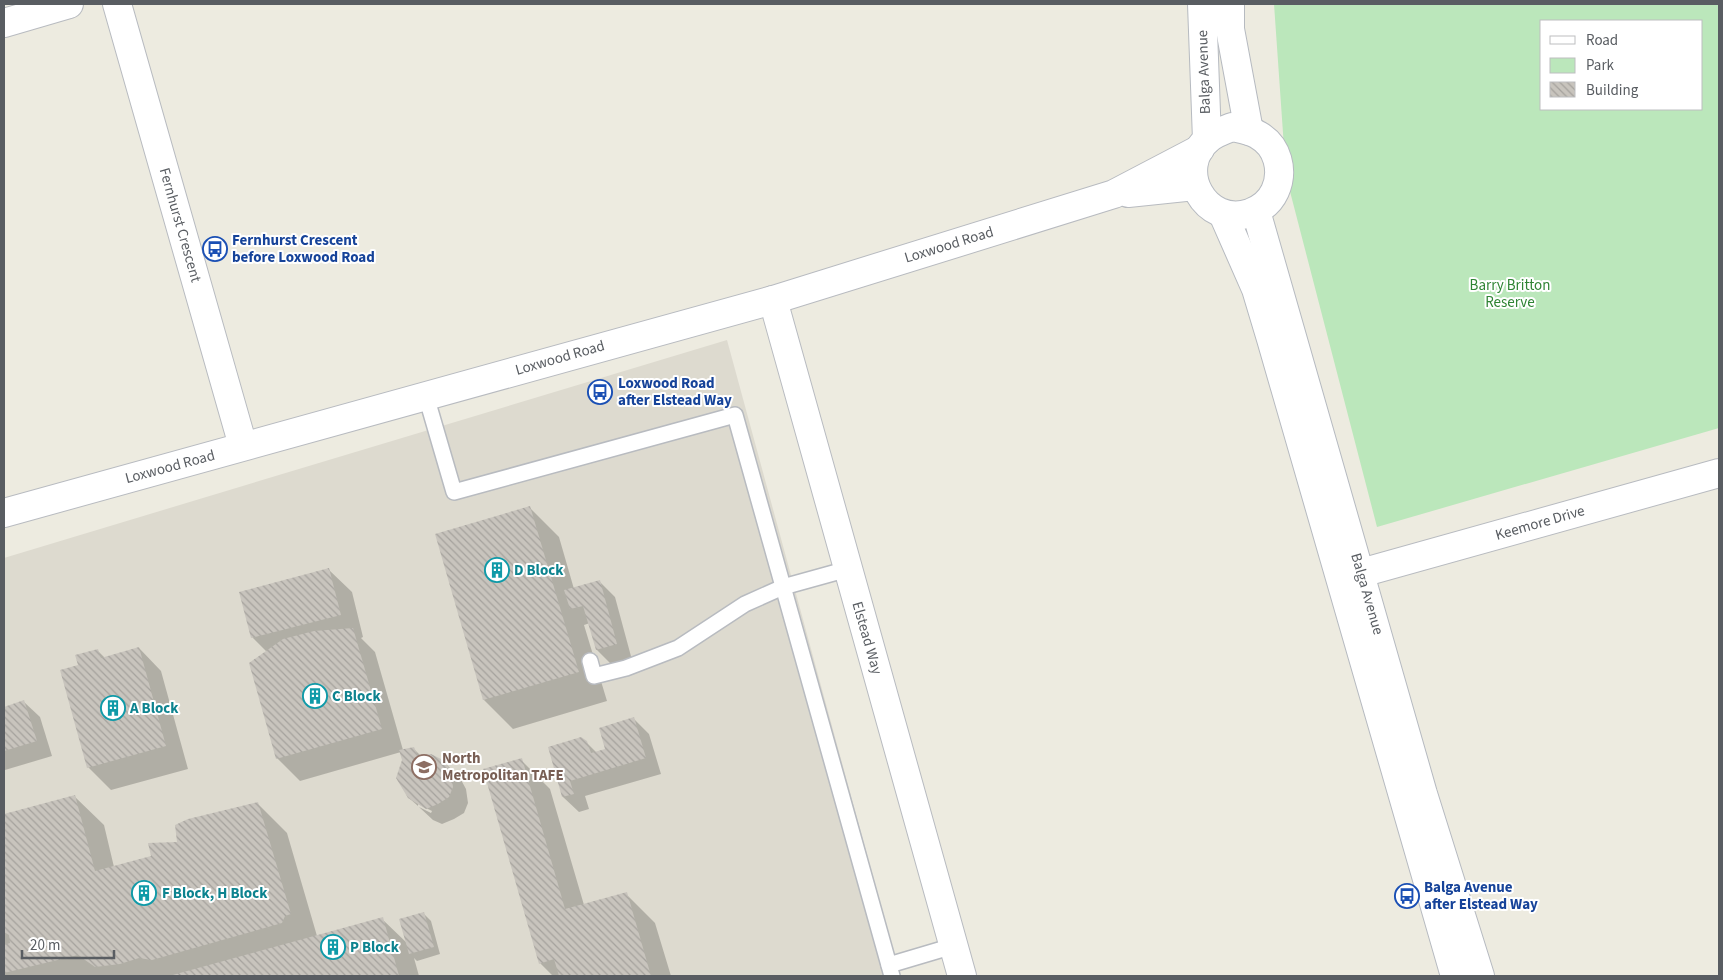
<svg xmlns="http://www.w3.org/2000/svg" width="1723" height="980" font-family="'Source Sans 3',sans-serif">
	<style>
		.education { fill: #dddacf }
		.green { fill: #bbe7bb; fill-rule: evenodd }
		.shadow { fill: #0003 }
		.building { fill: url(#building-back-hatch) }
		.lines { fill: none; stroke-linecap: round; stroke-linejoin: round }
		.lane-casing { stroke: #b8bbc0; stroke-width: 18 }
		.street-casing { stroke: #b8bbc0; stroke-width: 30 }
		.secondary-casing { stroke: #b6bac0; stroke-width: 30 }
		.lane { stroke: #fff; stroke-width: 15 }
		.street { stroke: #fff; stroke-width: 28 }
		.secondary { stroke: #fff; stroke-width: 28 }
		.labels { text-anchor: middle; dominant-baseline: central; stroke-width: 4; stroke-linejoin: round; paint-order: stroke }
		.street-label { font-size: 15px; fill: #595d62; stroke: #fff }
		.transit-label { font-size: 15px; font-weight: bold; fill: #164399; stroke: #fff; text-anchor: start }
		.park-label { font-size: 15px; fill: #2f8434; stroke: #fff }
		.culture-label { font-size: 15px; font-weight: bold; fill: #0d838f; stroke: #fff; text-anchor: start }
		.education-label { font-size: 15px; font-weight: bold; fill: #785e54; stroke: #fff; text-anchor: start }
	</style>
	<defs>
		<pattern id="building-back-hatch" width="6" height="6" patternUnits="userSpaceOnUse" patternTransform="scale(1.25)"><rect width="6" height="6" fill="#c8c4bd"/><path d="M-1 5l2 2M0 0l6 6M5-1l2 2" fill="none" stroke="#a5a29d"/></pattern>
	</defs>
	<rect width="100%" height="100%" fill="#edebe0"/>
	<path class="education" d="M727 340 900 976H4V558Z"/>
	<path class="green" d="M1274 4H1719V428L1377 527 1286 176ZM1542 21H1702V109H1542Z"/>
	<g class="shadow">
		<path d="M530 508 559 537 574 589 600 582 615 597 632 660 612 665 597 650 590 623 584 625 607 701 513 729 484 700Z"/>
		<path d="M329 570 352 592 363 637 361 638 375 652 403 750 413 748 422 757 444 762 460 778 466 789 468 803 464 813 454 819 442 824 433 820 419 807 431 813 432 811 418 804V806L409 798 404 760 401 752 300 781 277 758 267 652 252 637Z"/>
		<path d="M139 648 161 671 188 769 111 790 88 767 98 651 105 658Z"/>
		<path d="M24 702 40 717 52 756 5 770 4 708Z"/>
		<path d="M634 719 649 734 661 774 585 796 589 809 579 812 563 797 549 747 586 742 597 753 607 750Z"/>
		<path d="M521 760 550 789 584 905 626 894 655 923 671 976H553L540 963Z"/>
		<path d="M74 796 104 825 114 867 153 857 258 804 287 833 317 936 382 919 407 943 423 913 431 921 440 954 417 961 414 958 419 976H4V815Z"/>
	</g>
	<g class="building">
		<path d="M530 506 579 672 483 700 435 534Z"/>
		<path d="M329 568 341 615 251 638 239 592Z"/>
		<path d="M600 580 617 644 596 650 583 606 570 609 564 590Z"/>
		<path d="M353 628 382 729 276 759 249 663 283 639 314 631Z"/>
		<path d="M139 647 166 746 87 768 60 670 78 665 75 655 98 649 101 658Z"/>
		<path d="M24 700 37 741 4 751V707Z"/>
		<path d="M634 717 646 758 570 781 574 794 562 797 548 747 581 737 587 741 591 753 605 749 599 728Z"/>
		<path d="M414 747 418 756 431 754 445 761 451 772 453 787 449 797 438 804 426 809 408 798 396 778 402 760 399 750Z"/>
		<path d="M522 758 565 909 627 892 651 976H559L554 959 539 964 483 769Z"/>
		<path d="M75 795 95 871 151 856 148 843 177 842 175 825 188 819 258 802 291 914 285 916 282 923 152 960 139 958 120 964 95 967 78 955 4 973V945L10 943 9 935 4 932V814Z"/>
		<path d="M424 912 434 947 409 954 399 919Z"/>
		<path d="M383 917 399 976H169Z"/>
	</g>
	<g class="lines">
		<defs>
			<g id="lane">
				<path d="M426 396 454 492 735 415 892 976"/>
				<path d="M590 661 594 676 626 668 678 648 745 604 783 587 848 569"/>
				<path d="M889 965 953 946"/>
			</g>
			<g id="street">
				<path d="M117 4 243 446"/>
				<path d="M4 23 69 4"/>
				<path d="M1128 193 1195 186"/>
				<path d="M773 300 962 976"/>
				<path d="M4 513 773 300 1114 194 1200 149"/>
				<path d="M1361 573 1719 473"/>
			</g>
			<g id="secondary">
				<path d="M1202 4 1207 140"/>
				<path d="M1230 4V29L1249 131"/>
				<path d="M1232 127C1241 129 1250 130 1258 135 1278 146 1284 171 1275 191 1270 202 1261 209 1250 213 1205 228 1173 169 1208 139 1215 133 1224 130 1232 127Z"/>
				<path d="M1256 211 1423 794 1480 976"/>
				<path d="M1223 214 1256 289 1271 339 1455 976"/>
			</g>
		</defs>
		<use href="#lane" class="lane-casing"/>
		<use href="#street" class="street-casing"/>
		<use href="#secondary" class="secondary-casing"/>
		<use href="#lane" class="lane"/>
		<use href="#street" class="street"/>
		<use href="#secondary" class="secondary"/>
	</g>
	<defs>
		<symbol id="bus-ring" viewBox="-11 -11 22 22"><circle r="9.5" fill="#fff" stroke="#1a4fb4" stroke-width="1.5"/><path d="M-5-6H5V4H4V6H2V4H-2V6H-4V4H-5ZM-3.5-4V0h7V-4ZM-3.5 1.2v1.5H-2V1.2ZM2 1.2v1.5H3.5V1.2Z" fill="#1a4fb4"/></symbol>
		<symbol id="building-ring" viewBox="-11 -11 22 22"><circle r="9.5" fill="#fff" stroke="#0f9aa8" stroke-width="1.5"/><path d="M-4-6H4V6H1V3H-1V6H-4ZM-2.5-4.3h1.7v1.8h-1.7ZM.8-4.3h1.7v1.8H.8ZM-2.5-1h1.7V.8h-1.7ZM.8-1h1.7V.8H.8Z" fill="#0f9aa8"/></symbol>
		<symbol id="university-ring" viewBox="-11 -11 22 22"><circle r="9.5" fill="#fff" stroke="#8d6e63" stroke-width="1.5"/><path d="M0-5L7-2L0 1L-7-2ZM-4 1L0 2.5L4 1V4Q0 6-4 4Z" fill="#8d6e63"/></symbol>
	</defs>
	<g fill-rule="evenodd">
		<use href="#bus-ring" x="201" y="235" width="28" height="28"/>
		<use href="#bus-ring" x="586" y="378" width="28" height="28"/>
		<use href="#building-ring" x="483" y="556" width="28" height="28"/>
		<use href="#building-ring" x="301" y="682" width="28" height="28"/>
		<use href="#building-ring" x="99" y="694" width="28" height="28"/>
		<use href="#university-ring" x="410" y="753" width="28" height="28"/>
		<use href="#building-ring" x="130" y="879" width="28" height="28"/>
		<use href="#bus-ring" x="1393" y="882" width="28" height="28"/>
		<use href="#building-ring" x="319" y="933" width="28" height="28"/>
	</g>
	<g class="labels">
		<g class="street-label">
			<text transform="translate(1204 72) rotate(-92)">Balga Avenue</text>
			<text transform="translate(180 225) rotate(74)">Fernhurst Crescent</text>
			<text transform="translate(949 245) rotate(-17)">Loxwood Road</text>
			<text transform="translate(560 358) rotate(-16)">Loxwood Road</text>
			<text transform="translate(170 467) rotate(-15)">Loxwood Road</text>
			<text transform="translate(1540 523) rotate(-16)">Keemore Drive</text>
			<text transform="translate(1367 594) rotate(74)">Balga Avenue</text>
			<text transform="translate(867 638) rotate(74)">Elstead Way</text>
		</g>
		<g class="transit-label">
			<text x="232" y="240">Fernhurst Crescent<tspan x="232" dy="17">before Loxwood Road</tspan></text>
			<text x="618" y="383">Loxwood Road<tspan x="618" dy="17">after Elstead Way</tspan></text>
			<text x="1424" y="887">Balga Avenue<tspan x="1424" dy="17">after Elstead Way</tspan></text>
		</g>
		<g class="park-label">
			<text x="1510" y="285">Barry Britton<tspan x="1510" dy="17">Reserve</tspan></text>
		</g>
		<g class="culture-label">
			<text x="514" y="570">D Block</text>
			<text x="332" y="696">C Block</text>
			<text x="130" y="708">A Block</text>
			<text x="162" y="893">F Block, H Block</text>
			<text x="350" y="947">P Block</text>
		</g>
		<g class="education-label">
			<text x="442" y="758">North<tspan x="442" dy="17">Metropolitan TAFE</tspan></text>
		</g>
	</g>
	<rect width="1723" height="980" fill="none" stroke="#595d62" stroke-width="10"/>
	<rect x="1540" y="20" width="162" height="90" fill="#ffffff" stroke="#bdbec0"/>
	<rect x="1550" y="36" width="25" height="8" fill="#ffffff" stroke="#bdbec0"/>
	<text x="1586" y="45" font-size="15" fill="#595d62">Road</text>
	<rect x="1550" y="58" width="25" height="15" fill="#bbe7bb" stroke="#bdbec0"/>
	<text x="1586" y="70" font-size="15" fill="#595d62">Park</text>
	<rect x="1550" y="82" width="25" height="15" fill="url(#building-back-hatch)" stroke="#bdbec0"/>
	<text x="1586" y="95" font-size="15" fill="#595d62">Building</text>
	<path d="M22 950v8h92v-8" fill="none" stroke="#595d62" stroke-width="2.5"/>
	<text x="30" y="950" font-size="15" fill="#595d62" stroke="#ffffff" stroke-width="4" paint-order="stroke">20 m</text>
</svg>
